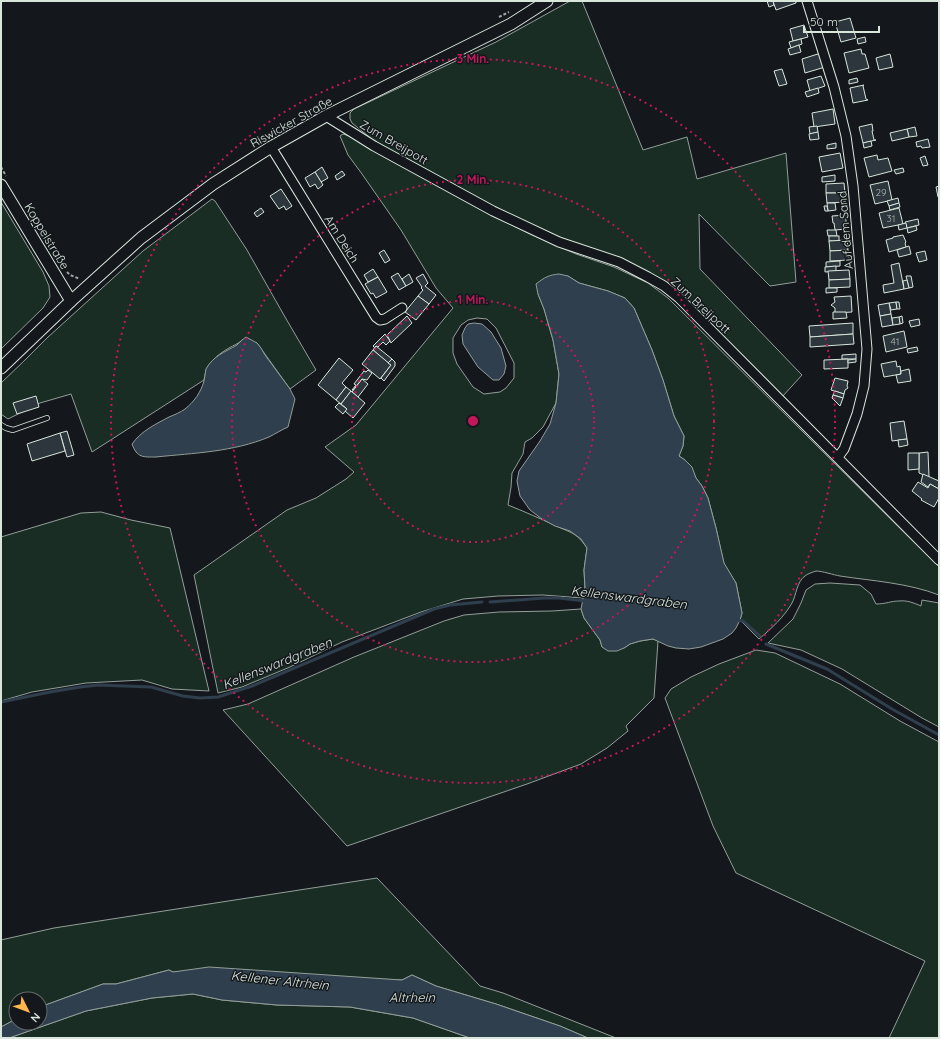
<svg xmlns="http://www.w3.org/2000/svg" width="940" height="1039" font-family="Quicksand,sans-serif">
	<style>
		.green { fill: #1a2d24; stroke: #939e99; fill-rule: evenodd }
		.water { fill: #2f3f4d; stroke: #939e99 }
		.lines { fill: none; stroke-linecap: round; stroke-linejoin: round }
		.stream { stroke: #2f3f4d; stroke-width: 3 }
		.building { fill: #2c363c; stroke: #d8e6dc }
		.service-casing { stroke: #d8e6dc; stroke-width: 6 }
		.minor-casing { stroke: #d8e6dc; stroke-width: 11 }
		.tertiary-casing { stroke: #d8e6dc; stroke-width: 13 }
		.path { stroke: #9da8a2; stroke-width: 2; stroke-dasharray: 3 2; stroke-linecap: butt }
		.service { stroke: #14181c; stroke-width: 4.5 }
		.minor { stroke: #14181c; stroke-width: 9 }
		.tertiary { stroke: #14181c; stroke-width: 11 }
		.ring { fill: none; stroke: #c2185b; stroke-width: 2; stroke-dasharray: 2 4 }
		.labels { text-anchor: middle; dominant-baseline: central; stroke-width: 3; stroke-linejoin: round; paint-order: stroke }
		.number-label { font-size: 10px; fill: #adbab4 }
		.street-label { font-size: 12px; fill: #d8e6dc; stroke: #14181c }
		.water-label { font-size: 13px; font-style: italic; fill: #d8e6dc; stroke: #14181c }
		.centre { fill: #c2185b; stroke: #14181c; stroke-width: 2 }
		.ring-label { font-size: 12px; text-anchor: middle; font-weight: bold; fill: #c2185b; stroke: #14181c; stroke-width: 3; stroke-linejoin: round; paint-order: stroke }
	</style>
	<rect width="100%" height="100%" fill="#14181c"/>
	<g class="green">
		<path d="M570 1H582L643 150 687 137 697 179 786 153 796 282 770 286 699 214 700 269 802 375 782 397 671 288 645 270 615 257 581 246 543 230 497 209 373 140 352 123 350 119V113L354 109 496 42Z"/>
		<path d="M343 134 349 136 495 217 532 235 576 254 614 267 648 283 668 298 939 567V595C908 583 873 581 840 576 834 575 822 571 816 571 813 572 807 574 805 576 797 581 796 596 792 603 784 617 772 628 759 639L740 620 742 613 736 583 724 564 716 528 708 498 702 486 696 478 691 467 685 460 679 456 683 446 684 436 674 416 663 380 652 350 634 308 625 298 608 291 579 283 568 276 538 294 544 309 553 340 559 374 556 403 543 427 532 438 525 442 523 454 512 473 511 487 508 505C523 511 539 518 554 525 571 533 576 532 587 548L584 570 585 588 583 598 543 595 498 596 463 599 421 612 342 642 290 667 242 687 218 693 194 575 287 510 316 498 346 479 354 472 325 447 356 425 453 308 436 288 401 230 362 174 348 155 340 136ZM477 318 487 319 496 328 514 363V378L506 388 500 392 484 394 473 387 457 364 453 353V338L461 325 468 320Z"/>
		<path d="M212 199 215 201 247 250 285 317 316 370 290 389 257 343 242 340C238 344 234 345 229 348 220 353 210 361 206 370 205 373 205 377 204 380L92 452 71 394 40 403 8 419 1 414V383L26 359 47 338 143 251Z"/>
		<path d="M1 202 43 272 49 286 50 297 43 308 1 349Z"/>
		<path d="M101 512 131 520 170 528 209 691 172 689 142 680 86 683 32 692 1 701V537L81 513Z"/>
		<path d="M830 583 860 585 871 594 876 604C886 604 891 601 899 601 907 600 914 603 921 606L922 600 939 603V727L922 718 842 669 801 650 768 643 793 619 801 603 806 590 815 584Z"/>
		<path d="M581 609 584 618 600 640 602 647 624 648 630 644 640 641 653 639 658 641 654 698 626 726 628 731 607 748 581 764 527 784 347 846 223 710 248 704 354 657 444 621 464 615 499 612 552 611Z"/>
		<path d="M756 650 775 653 840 684 900 721 939 742V1038H889L925 961 736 873 713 826 665 698 671 689 691 677 719 664Z"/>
		<path d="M377 878 480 986 503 993 616 1038H588L560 1026 496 1004 436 986 412 975 402 980 173 972 169 970 116 984H103L40 1007V999H16V1019L1 1027V940L54 928Z"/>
		<path d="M193 994 222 1000 277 1005 350 1007 413 1018 470 1038H9L86 1011 152 998Z"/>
	</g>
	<g class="water">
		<path d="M559 274 568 276 579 283 608 291 625 298 634 308 652 350 663 380 674 416 684 436 683 446 679 456 685 460 692 467 696 478 702 486 708 498 716 528 724 563 736 583 742 613 740 620 736 628 732 633 723 639 701 647 689 649 676 648 668 646 653 639 640 641 630 644 624 648 617 651H608L602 647 600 640 584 618 581 609 585 588 584 570 587 548 581 539 570 531 555 526 542 519 530 510 520 496 517 481 519 471 540 441 550 424 556 403 559 374 553 340 544 309 538 294 536 284C545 277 549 275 559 274Z"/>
		<path d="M474 323 482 324 491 332 501 348 506 366 504 374 499 380H493L478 367 463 344 462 335 465 328 468 324Z"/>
		<path d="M246 337 257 343 261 348 265 355 290 389 295 399 288 427C281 430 275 434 269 437 233 452 194 453 156 457 143 457 137 458 132 444 141 431 156 424 169 417 174 415 181 412 185 409 194 402 201 392 204 381 205 377 205 373 206 369 213 356 225 352 237 345 240 342 243 339 246 337Z"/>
		<path d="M209 967 402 980 412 975 436 986 496 1004 560 1026 588 1038H470L413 1018 350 1007 277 1005 222 1000 193 994 152 998 86 1011 9 1038H1V1027L16 1019V1023H40V1007L103 984H116L169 970 173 972Z"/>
	</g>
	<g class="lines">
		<g class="stream">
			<path d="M490 602 544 598H559L585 601"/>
			<path d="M736 620 743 621 760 636"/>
			<path d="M766 644 827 669 892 709 939 735"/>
			<path d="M1 702 50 692 80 687 98 685 151 687 183 696 200 698 218 697 252 686 434 609 450 605 482 602"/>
		</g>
	</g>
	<g class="building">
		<path d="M767 1H773L774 5 769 7Z"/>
		<path d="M773 1H796V3L776 10Z"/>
		<path d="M850 18 856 38 841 42 835 22Z"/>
		<path d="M804 25 808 37 793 41 790 29Z"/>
		<path d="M865 37 866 42 858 44 857 39Z"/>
		<path d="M801 39 802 44 791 48 789 42Z"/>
		<path d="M799 45 801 52 790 55 788 49Z"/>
		<path d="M861 49 862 54H865L869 68 849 73 844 53Z"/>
		<path d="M821 53 825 67 805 73 802 59Z"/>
		<path d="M890 54 893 67 879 70 876 58Z"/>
		<path d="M782 69 787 84 779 86 774 71Z"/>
		<path d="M821 76 825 86 810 91 807 80Z"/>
		<path d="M857 78 858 82 849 84V80Z"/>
		<path d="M864 85 863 86 866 99 868 100 853 103 850 88Z"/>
		<path d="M818 88 819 93 807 97 805 92Z"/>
		<path d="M833 109 835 124 814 127 812 113Z"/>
		<path d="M872 124 873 131H872L874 140H876L863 143 859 127Z"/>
		<path d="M817 126 818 132 810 134 809 127Z"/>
		<path d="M915 127 917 136 909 137 907 129Z"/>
		<path d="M907 129 909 137 892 141 890 133Z"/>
		<path d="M818 132 819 139 810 140 809 134Z"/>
		<path d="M928 139 930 147 922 148 921 146 917 147 916 142Z"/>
		<path d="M871 141 872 146 864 148 863 143Z"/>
		<path d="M836 143V148L827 149V145Z"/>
		<path d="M840 153 843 168 822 172 819 157Z"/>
		<path d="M877 155 878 160 888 158 892 171 869 177 864 158Z"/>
		<path d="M925 156 928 165 923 166 920 158Z"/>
		<path d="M322 167 328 178 321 182 315 172Z"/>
		<path d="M903 168 904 172 896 174 894 170Z"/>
		<path d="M342 171 345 175 337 180 335 176Z"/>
		<path d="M315 172 323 185 318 189 315 184 310 187 305 178Z"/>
		<path d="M835 175V181L822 182V177Z"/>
		<path d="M888 181 892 200 875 204 870 185Z"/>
		<path d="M844 183 845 193H826V184Z"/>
		<path d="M939 186V197H938L936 187Z"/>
		<path d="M281 189 292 206 286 210 284 206 279 209 270 196Z"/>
		<path d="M826 193H845V202L827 203Z"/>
		<path d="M898 198 899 203 889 206 887 201Z"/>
		<path d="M827 203H835L836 210 828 211Z"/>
		<path d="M899 203 900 207 890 210 889 206Z"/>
		<path d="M824 206H827L828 211H825Z"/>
		<path d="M261 208 264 212 257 217 254 213Z"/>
		<path d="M899 208 903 224 883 228 879 213Z"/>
		<path d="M846 215V229L835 230 834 223H833L832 216Z"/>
		<path d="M918 219 919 225 907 228 905 222Z"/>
		<path d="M906 223 907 228 899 230 898 225Z"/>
		<path d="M916 226 917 230 908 233 907 228Z"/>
		<path d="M827 230H836L837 236H828Z"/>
		<path d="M903 235 906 242 905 243 906 247 889 252 886 240 893 238V237Z"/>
		<rect x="829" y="236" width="10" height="5"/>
		<path d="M847 240 848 250 830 251 829 241Z"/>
		<path d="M909 246 911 254 899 257 897 250Z"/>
		<path d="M384 250 390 260 385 263 379 253Z"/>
		<path d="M848 250 849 260 830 261V251Z"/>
		<path d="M925 251 927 260 919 262 916 253Z"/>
		<path d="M840 261V266L826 267V262Z"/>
		<path d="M899 263 904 289 884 293 883 285 894 283 891 265Z"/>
		<path d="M836 266V271L825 272V267Z"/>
		<path d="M373 269 378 277 368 282 364 275Z"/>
		<path d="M849 270 850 279 829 280 828 271Z"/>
		<path d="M398 273 406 286 399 290 391 277Z"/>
		<path d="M409 274 413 282 406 286 402 279Z"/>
		<path d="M423 274 428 283 425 286 436 295 429 304 418 296 423 290 421 288 422 287 416 278Z"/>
		<path d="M906 276H911L913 287 909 288Z"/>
		<path d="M378 277 387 292 376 298 373 293 371 294 365 284Z"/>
		<path d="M850 279V287L829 288V280Z"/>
		<path d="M907 280 909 288 904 289 903 281Z"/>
		<path d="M826 288H837V292L826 293Z"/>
		<path d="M418 296 429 304 416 320 405 312Z"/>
		<path d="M851 296 852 312 835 313V308L831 305 835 302 834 297Z"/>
		<path d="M896 302 897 309 891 310 889 303Z"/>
		<path d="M896 302H899L900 309H897Z"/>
		<path d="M889 303 891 314 880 316 878 305Z"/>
		<path d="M833 312H846L847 318 833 319Z"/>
		<path d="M891 314 893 325 882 327 880 316Z"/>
		<path d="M407 316 412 323 391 343 387 335Z"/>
		<path d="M902 316 903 323 900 324 899 317Z"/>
		<path d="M899 317 900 324 893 325 892 318Z"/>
		<path d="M919 319 920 325 911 327 909 321Z"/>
		<path d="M853 323V334L810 337 809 326Z"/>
		<path d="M904 331 907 347 886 352 883 336Z"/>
		<path d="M385 334 390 341 386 345 383 342 378 347 376 346 375 348 373 346Z"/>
		<path d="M853 334 854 344 810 347V337Z"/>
		<path d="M376 346 392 359 388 363 373 350Z"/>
		<path d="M917 347 918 351 908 353 907 349Z"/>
		<path d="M373 350 391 365 380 379 362 364Z"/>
		<path d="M856 354V359H842V355Z"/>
		<path d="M339 358 353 370 342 383 346 387 336 400 318 385Z"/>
		<path d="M392 359 395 362V366L384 381 381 378 391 365 388 363Z"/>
		<path d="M848 359V368L824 369V360Z"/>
		<path d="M856 359V362L848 363V360Z"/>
		<path d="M896 361 897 367 900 366 901 374 884 377 881 364Z"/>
		<path d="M909 369 911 381 898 383 896 375 901 374V371Z"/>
		<path d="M368 370 372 373 367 380 362 379 353 390H352L356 385 354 384 364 371 366 372Z"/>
		<path d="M835 378 848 381 847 386 848 388 845 390 844 394 831 390Z"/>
		<path d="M362 379 368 384 358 397 352 392Z"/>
		<path d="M346 387 351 391 341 404 336 400Z"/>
		<path d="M351 391 365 403 353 418 345 411 347 409 341 404Z"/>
		<path d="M835 391 844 394 843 398 833 395Z"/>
		<path d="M833 395 843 398 840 406 832 398Z"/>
		<path d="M36 396 39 407 17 414 13 403Z"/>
		<path d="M339 403 347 409 343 414 335 407Z"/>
		<path d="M904 421 907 439 892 441 890 423Z"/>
		<path d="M67 431 74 455 67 457 60 433Z"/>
		<path d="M60 433 65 451 32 461 27 444Z"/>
		<path d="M907 439 908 445 899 447 898 440Z"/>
		<path d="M928 452 929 477 919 473V453Z"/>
		<path d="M908 453H919V469L908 470Z"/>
		<path d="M923 474 939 481V489L930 484 928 487 921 482Z"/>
		<path d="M918 482 928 488 930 484 939 489V498L934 507 921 500 922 499 912 491Z"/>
	</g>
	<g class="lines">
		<defs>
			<path id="service" d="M1 425 6 428 13 430 47 418"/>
			<g id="minor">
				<path d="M807 1 834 87 846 136 853 186 867 349 864 386 857 414 844 449 838 457"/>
				<path d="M326 116 374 146 493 211 559 242 619 262 648 277 664 286 679 298 939 560"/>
				<path d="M271 147 376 317 380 320 385 319 402 308"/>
			</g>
			<g id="tertiary">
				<path d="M1 185 71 301"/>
				<path d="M1 368 71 301 141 238 213 184 271 147 326 116 511 24 547 1"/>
			</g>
		</defs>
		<use href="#service" class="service-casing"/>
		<use href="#minor" class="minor-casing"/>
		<use href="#tertiary" class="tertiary-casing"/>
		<g class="path">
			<path d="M499 17 509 12"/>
			<path d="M1 167 6 176"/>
			<path d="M67 272 70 275 80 279"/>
		</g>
		<use href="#service" class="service"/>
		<use href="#minor" class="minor"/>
		<use href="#tertiary" class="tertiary"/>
	</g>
	<g class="ring">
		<circle cx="473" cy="421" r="121"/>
		<circle cx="473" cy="421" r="241"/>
		<circle cx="473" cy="421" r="362"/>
	</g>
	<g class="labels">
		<g class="number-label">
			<text x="881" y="192">29</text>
			<text x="891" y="218">31</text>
			<text x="895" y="341">41</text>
		</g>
		<g class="street-label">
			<text transform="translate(291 122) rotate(-29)">Riswicker Straße</text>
			<text transform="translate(394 142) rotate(30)">Zum Breijpott</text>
			<text transform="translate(845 230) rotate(-95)">Auf dem Sand</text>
			<text transform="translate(47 236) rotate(59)">Koppelstraße</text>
			<text transform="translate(342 239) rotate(58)">Am Deich</text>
			<text transform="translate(701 305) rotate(43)">Zum Breijpott</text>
		</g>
		<g class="water-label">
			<text transform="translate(629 597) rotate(7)">Kellenswardgraben</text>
			<text transform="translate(277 663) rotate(-22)">Kellenswardgraben</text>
			<text transform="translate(280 980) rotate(6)">Kellener Altrhein</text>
			<text x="412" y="997">Altrhein</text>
		</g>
	</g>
	<circle cx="473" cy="421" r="6" class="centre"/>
	<g class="ring-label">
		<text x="473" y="63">3 Min.</text>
		<text x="473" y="184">2 Min.</text>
		<text x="473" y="304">1 Min.</text>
	</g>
	<rect width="940" height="1039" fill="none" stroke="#d8e6dc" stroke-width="4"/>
	<g transform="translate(28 1011) rotate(132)"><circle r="19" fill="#14181c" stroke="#626a69"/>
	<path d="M0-3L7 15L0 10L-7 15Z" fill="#ffb74d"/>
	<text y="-6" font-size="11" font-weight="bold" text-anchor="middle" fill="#d8e6dc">N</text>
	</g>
	<path d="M804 26v6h75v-6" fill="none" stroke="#d8e6dc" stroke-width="2"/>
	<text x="810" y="26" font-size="12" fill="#d8e6dc" stroke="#14181c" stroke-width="3" paint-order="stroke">50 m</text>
</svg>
